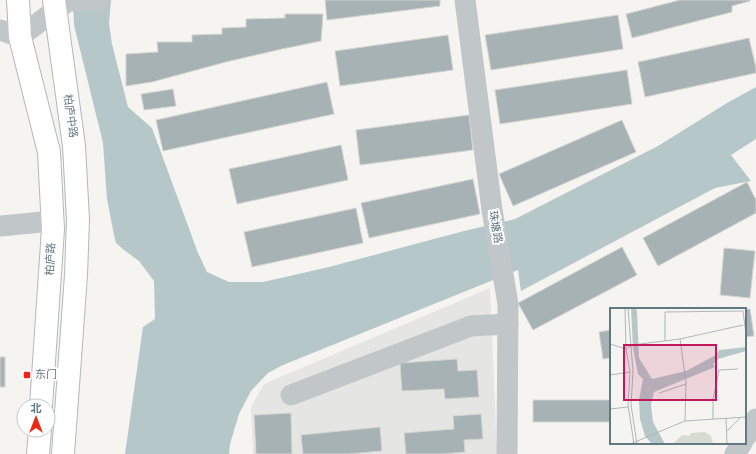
<svg xmlns="http://www.w3.org/2000/svg" width="756" height="454" font-family="Overpass,'Noto Sans SC',sans-serif">
	<style>
		.built { fill: #e5e5e3 }
		.water { fill: #b6c7c9 }
		.building { fill: #a7b2b5; stroke: #d5d5d3 }
		.lines { fill: none; stroke-linecap: round; stroke-linejoin: round }
		.major-casing { stroke: #b2b8ba; stroke-width: 24 }
		.minor { stroke: #c1c6c8; stroke-width: 21 }
		.major { stroke: #fff; stroke-width: 22 }
		.poi-dot { fill: #ee2616; stroke: #fff; stroke-width: 1.5 }
		.labels { text-anchor: middle; dominant-baseline: central; stroke-width: 4; stroke-linejoin: round; paint-order: stroke }
		.street-label { font-size: 11px; fill: #617983; stroke: #fff }
		.poi-label { font-size: 11px; fill: #617983; stroke: #fff; text-anchor: start }
		.inset-road { fill: none; stroke: #adb8ba; stroke-width: 1 }
		.view { fill: #c2185b; fill-opacity: 0.15; stroke: #c2185b; stroke-width: 2 }
		.inset-edge { fill: none; stroke: #617983; stroke-width: 2 }
	</style>
	<rect width="100%" height="100%" fill="#f5f4f0"/>
	<path class="built" d="M490 288 497 454H253L251 407 264 384Z"/>
	<path class="water" d="M73 0H111L109 23 112 44 128 107 152 128 198 253 207 272 229 282H263L329 267 464 231 515 219 658 146 727 103 756 87V139L731 155 751 181 715 188 521 291 518 270 283 365 268 373 251 391 239 414 230 444 229 454H125L143 327 155 319 154 281 139 261 124 250 116 243 114 235 107 199 103 143 74 25Z"/>
	<g class="building">
		<path d="M325 0H440V6L327 20Z"/>
		<path d="M680 0H750V1L732 6V12L632 38 626 14Z"/>
		<path d="M285 14H323L321 41 282 49 226 62 152 82 126 86V54L158 52 157 42H192V35L222 34V28L246 27V19L285 18Z"/>
		<path d="M618 15 623 49 491 70 485 35Z"/>
		<path d="M448 35 453 70 340 86 335 51Z"/>
		<path d="M749 38 756 68V73L645 97 638 62Z"/>
		<path d="M627 70 632 104 500 124 495 90Z"/>
		<path d="M327 82 334 114 163 151 156 120Z"/>
		<path d="M173 89 176 106 144 110 141 94Z"/>
		<path d="M469 115 473 150 360 165 356 130Z"/>
		<path d="M622 120 636 152 513 206 499 174Z"/>
		<path d="M341 145 348 180 237 204 229 169Z"/>
		<path d="M473 179 480 214 369 238 361 203Z"/>
		<path d="M747 182 756 200V213L658 266 643 238Z"/>
		<path d="M356 208 363 243 252 267 244 232Z"/>
		<path d="M622 247 637 275 533 330 518 303Z"/>
		<path d="M724 248 755 251 750 298 720 295Z"/>
		<path d="M745 309H750L754 336 745 337Z"/>
		<path d="M611 330V358L603 359 599 332Z"/>
		<rect x="0" y="357" width="5" height="30"/>
		<path d="M457 359 458 371 477 370 479 397 445 399 444 389 402 391 400 363Z"/>
		<rect x="533" y="400" width="78" height="22"/>
		<path d="M291 413 292 454H256L254 415Z"/>
		<path d="M481 414 483 439 464 440 465 452 444 454H406L404 433 454 429 453 416Z"/>
		<path d="M380 427 382 451 349 454H303L301 435Z"/>
	</g>
	<g class="lines">
		<defs>
			<g id="major">
				<path d="M18 0 20 37 49 152 53 229 41 406"/>
				<path d="M54 0 74 146 78 220 76 275 63 454"/>
				<path d="M38 454 40 430"/>
			</g>
		</defs>
		<use href="#major" class="major-casing"/>
		<g class="minor">
			<path d="M465 0 492 210 508 304 507 454"/>
			<path d="M0 30 20 37 55 10 69 1 99 0"/>
			<path d="M0 226 53 221"/>
			<path d="M291 395 471 326 508 324"/>
			<path d="M745 438 755 422 756 419"/>
			<path d="M735 454 742 443"/>
		</g>
		<use href="#major" class="major"/>
	</g>
	<rect class="poi-dot" x="23" y="371" width="8" height="8" rx="2"/>
	<g class="labels">
		<g class="street-label">
			<text transform="translate(70 116) rotate(82)">柏庐中路</text>
			<text transform="translate(495 227) rotate(80)">珠塘路</text>
			<text transform="translate(51 259) rotate(-87)">柏庐路</text>
		</g>
		<g class="poi-label">
			<text x="35" y="375">东门</text>
		</g>
	</g>
	<g transform="translate(610 308)">
		<rect width="136" height="136" fill="#f5f4f0"/>
		<path d="M95 124 101 128 103 136H63L72 127 79 128 81 125Z" fill="#d6dcd1"/>
		<path d="M21 0H25L27 3 29 50 42 71 76 63 106 47 109 42 136 39V43L108 51 103 56 105 59 44 84 41 97 43 114 55 136H42L35 128 30 111 29 92 33 71 28 66 23 40Z" fill="#b6c7c9"/>
		<path class="inset-road" d="M15 0 16 41 20 64 18 97 24 136M18 0 23 64 21 97 27 136M70 31 76 74 75 113M55 33V4L133 3 136 26M0 36 16 41 22 37 70 31 133 17M0 67 20 64M49 85 76 76M0 101 18 99M116 110 117 136M103 111V92L109 62 128 61M117 123 130 110M20 136 75 113 136 109"/>
		<path class="view" d="M14 37H106V92H14Z"/>
		<rect width="136" height="136" class="inset-edge"/>
	</g>
	<g transform="translate(36 418)"><circle r="19" fill="#ffffff" stroke="#c0c9cd"/>
	<path d="M0-3L7 15L0 10L-7 15Z" fill="#ee2616"/>
	<text y="-6" font-size="11" font-weight="bold" text-anchor="middle" fill="#617983">北</text>
	</g>
</svg>
